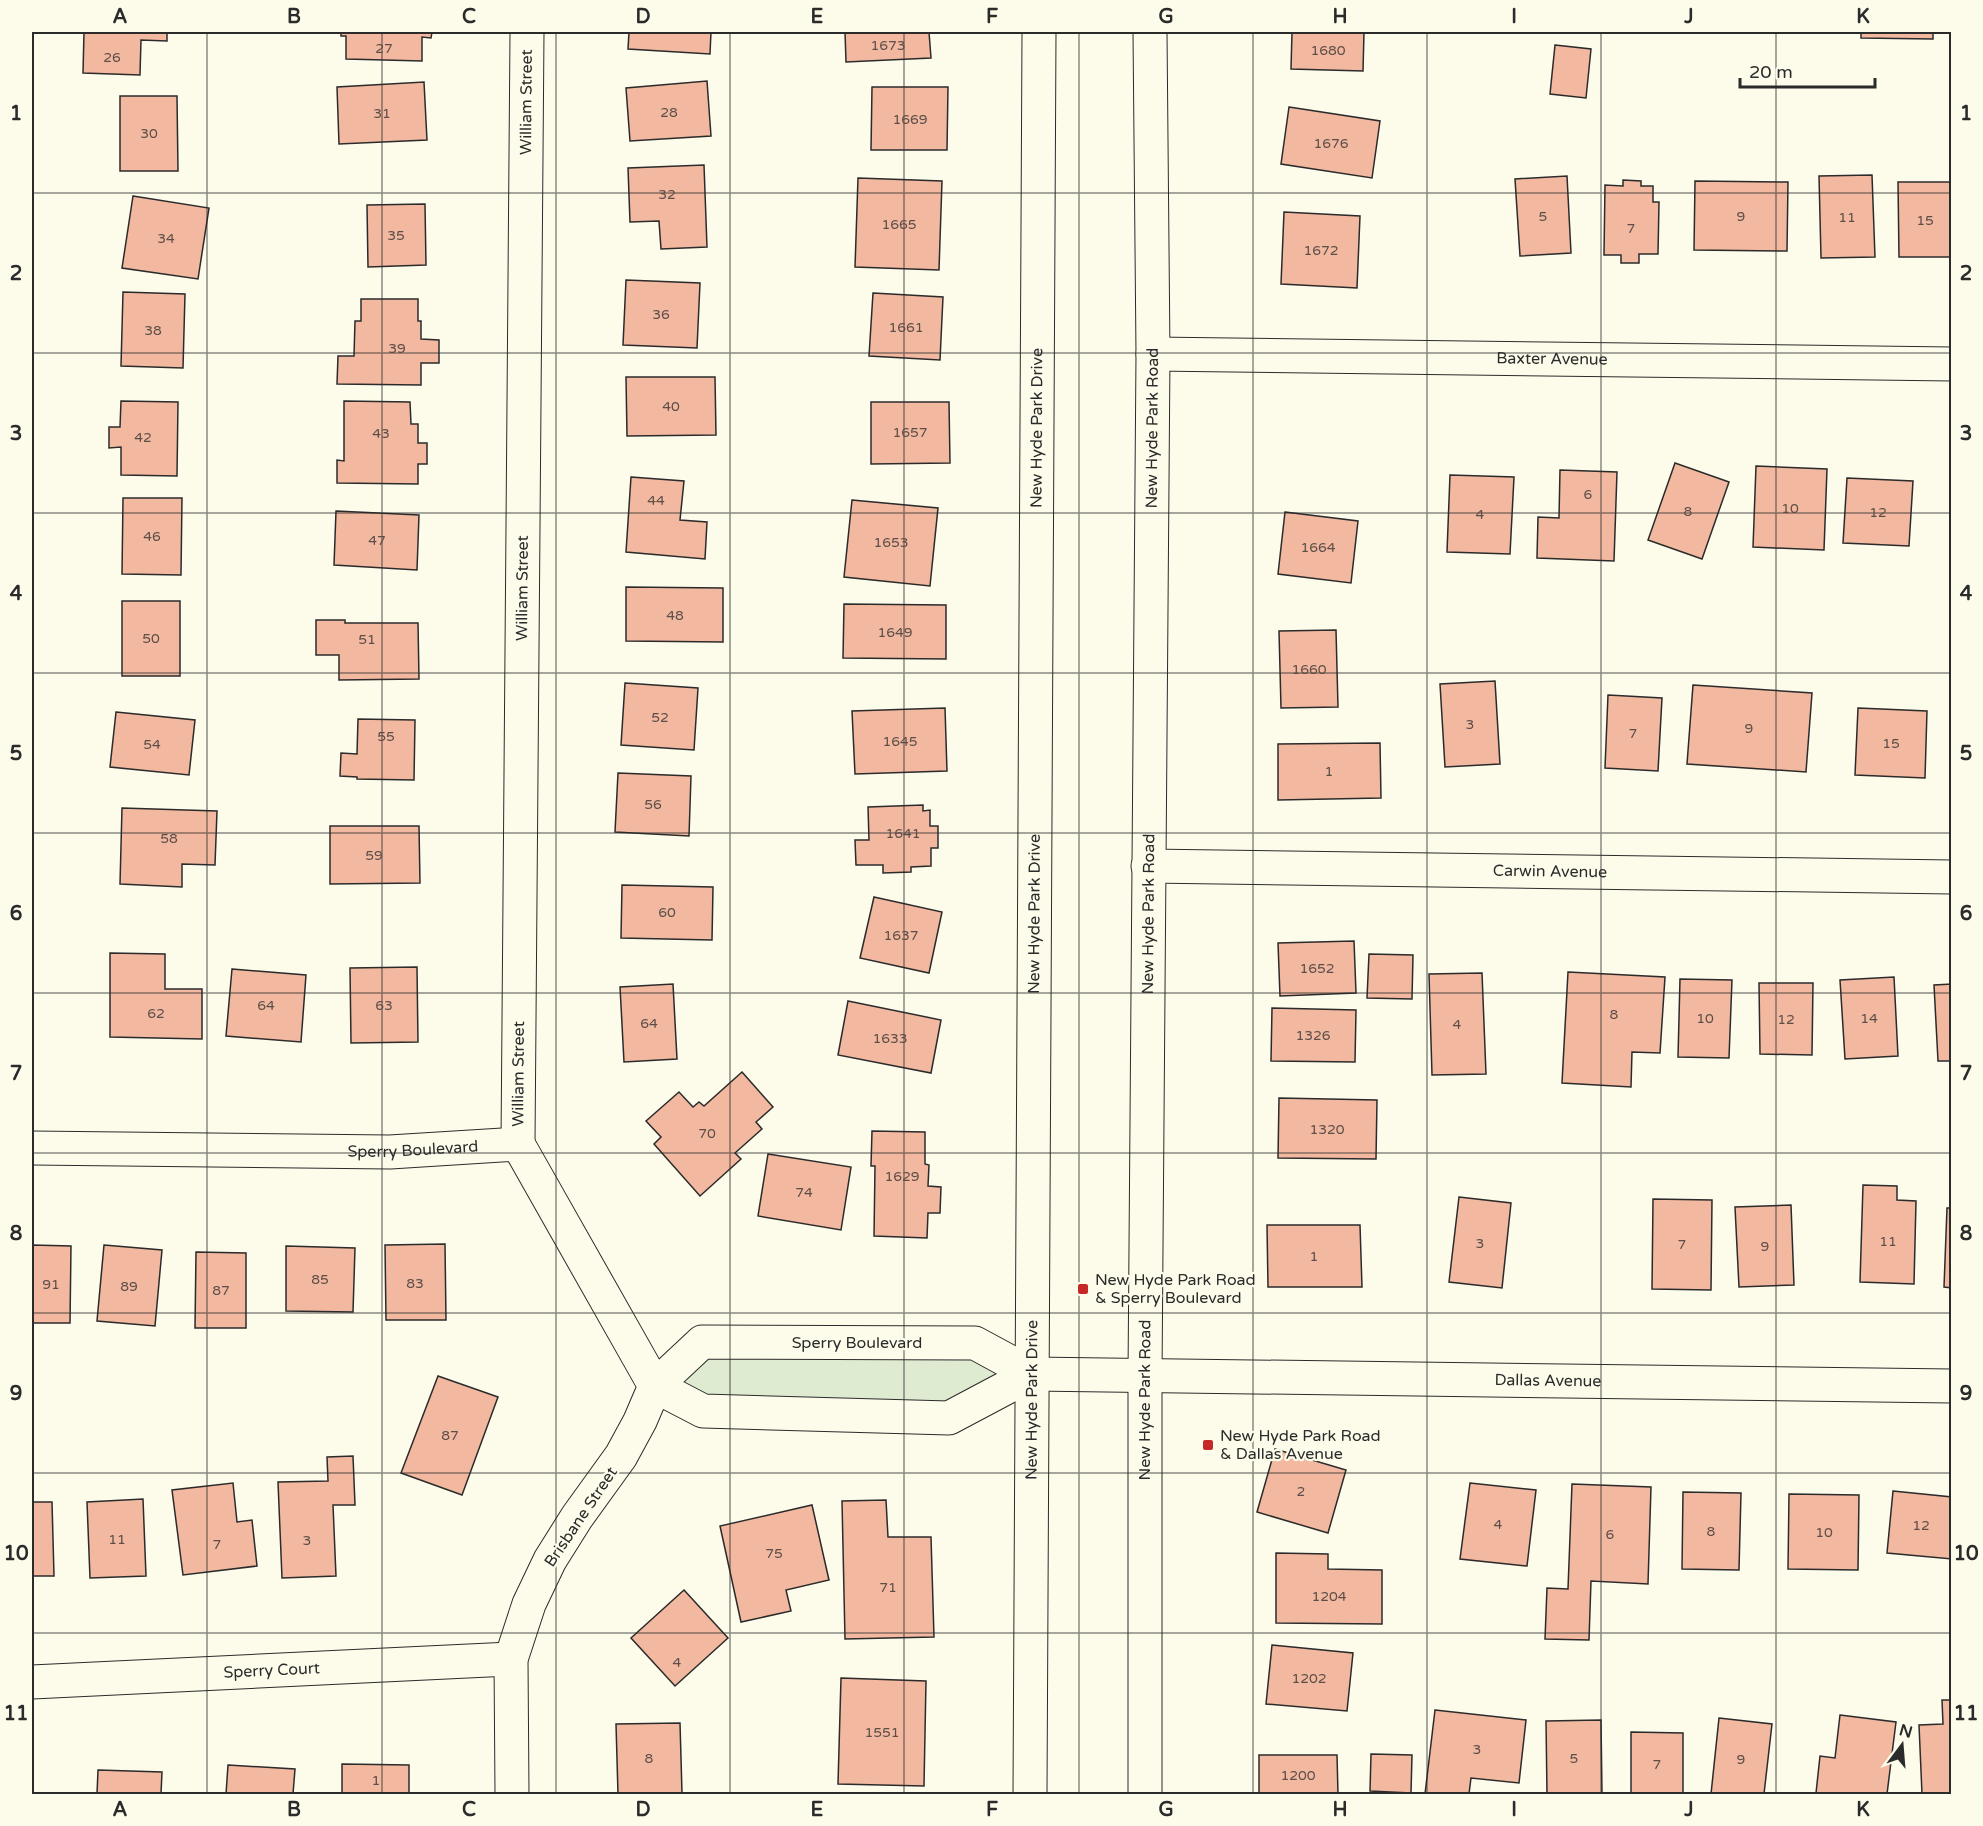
<svg xmlns="http://www.w3.org/2000/svg" width="1983" height="1826" font-family="'Varela Round',sans-serif">
	<style>
		.green { fill: #deebd1; stroke: #74746e; stroke-width: 1.5 }
		.building { fill: #f2b8a0; stroke: #2b2b2b; stroke-width: 1.5 }
		.lines { fill: none; stroke-linecap: round; stroke-linejoin: round }
		.minor-casing { stroke: #2b2b2b; stroke-width: 35 }
		.secondary-casing { stroke: #2b2b2b; stroke-width: 35 }
		.minor { stroke: #fdfbea; stroke-width: 33 }
		.secondary { stroke: #fdfbea; stroke-width: 33 }
		.grid { fill: none; stroke: #2b2b2b; stroke-width: 1.5; stroke-opacity: 0.55 }
		.poi-dot { fill: #c62828; stroke: #fdfbea; stroke-width: 2 }
		.labels { text-anchor: middle; dominant-baseline: central; stroke-width: 4.5; stroke-linejoin: round; paint-order: stroke }
		.number-label { font-size: 14px; fill: #5d4e48 }
		.street-label { font-size: 16px; fill: #2b2b2b; stroke: #fdfbea }
		.poi-label { font-size: 16px; fill: #2b2b2b; stroke: #fdfbea; text-anchor: start }
		.neatline { fill: none; stroke: #2b2b2b; stroke-width: 2 }
		.grid-label { font-size: 20px; text-anchor: middle; font-weight: bold; fill: #2b2b2b }
	</style>
	<rect width="100%" height="100%" fill="#fdfbea"/>
	<path class="green" d="M704 1350 972 1351 1018 1374 951 1411 709 1406 665 1384Z"/>
	<g class="building">
		<path d="M84 32H167V41L141 40 140 75 83 73Z"/>
		<path d="M341 32H432L431 38 422 37V61L346 59V36H341Z"/>
		<path d="M629 32H711L710 54 628 49Z"/>
		<path d="M845 32H929L931 58 846 62Z"/>
		<path d="M1292 32H1364L1363 71 1291 69Z"/>
		<path d="M1861 32H1933V39L1861 38Z"/>
		<path d="M1555 45 1591 49 1586 98 1550 94Z"/>
		<path d="M707 81 711 136 630 141 626 88Z"/>
		<path d="M424 82 427 140 339 144 337 87Z"/>
		<path d="M872 87H948L947 150H871Z"/>
		<path d="M120 96H177L178 171H120Z"/>
		<path d="M1289 107 1380 121 1372 178 1281 164Z"/>
		<path d="M704 165 707 247 661 249 659 221 630 222 628 168Z"/>
		<path d="M1872 175 1875 257 1821 258 1819 176Z"/>
		<path d="M1567 176 1571 253 1520 256 1515 179Z"/>
		<path d="M858 178 942 181 939 270 855 267Z"/>
		<path d="M1623 180 1641 181V186H1653V202H1659L1658 254H1639V263H1621V255H1604L1605 185 1623 186Z"/>
		<path d="M1695 181 1788 182 1787 251 1694 250Z"/>
		<path d="M1898 182H1950L1951 257H1899Z"/>
		<path d="M133 196 209 208 198 279 122 268Z"/>
		<path d="M425 204 426 265 368 267 367 205Z"/>
		<path d="M1284 212 1360 216 1357 288 1281 284Z"/>
		<path d="M626 280 700 283 697 348 623 345Z"/>
		<path d="M123 292 185 294 183 368 121 366Z"/>
		<path d="M873 293 943 297 940 360 869 356Z"/>
		<path d="M361 299H418V321H421V339L439 340V363H421V385L337 384 338 356H354L355 321H361Z"/>
		<path d="M626 377H715L716 435 627 436Z"/>
		<path d="M121 401 178 402 177 476 121 475V447L109 448V427H120Z"/>
		<path d="M344 401 410 402 411 424H418V443H427V464H418V484L337 483V460L344 461Z"/>
		<path d="M871 402H949L950 463 871 464Z"/>
		<path d="M1675 463 1729 482 1702 559 1648 540Z"/>
		<path d="M1756 466 1827 469 1824 550 1753 547Z"/>
		<path d="M1560 470 1617 472 1614 561 1537 558 1538 517 1559 518Z"/>
		<path d="M1450 475 1514 477 1510 554 1447 552Z"/>
		<path d="M631 477 684 481 680 520 707 522 705 559 626 552Z"/>
		<path d="M1847 478 1913 481 1909 546 1843 543Z"/>
		<path d="M123 498H182L181 575 122 574Z"/>
		<path d="M852 500 938 508 930 586 844 577Z"/>
		<path d="M336 511 419 515 417 570 334 565Z"/>
		<path d="M1285 512 1358 521 1351 583 1278 574Z"/>
		<path d="M626 587 723 588V642L626 641Z"/>
		<rect x="122" y="601" width="58" height="75"/>
		<path d="M844 604 946 605V659L843 658Z"/>
		<path d="M316 620H345V623H418L419 679 339 680V655H316Z"/>
		<path d="M1336 630 1338 707 1281 708 1279 631Z"/>
		<path d="M1495 681 1500 764 1445 767 1440 684Z"/>
		<path d="M625 683 698 688 694 750 621 745Z"/>
		<path d="M1693 685 1812 693 1806 772 1687 764Z"/>
		<path d="M1608 695 1662 698 1658 771 1605 768Z"/>
		<path d="M945 708 947 771 855 774 852 711Z"/>
		<path d="M1858 708 1927 711 1925 778 1855 775Z"/>
		<path d="M116 712 195 720 189 775 110 767Z"/>
		<path d="M358 719 415 720 414 780 357 779V777L340 776 341 753 357 754Z"/>
		<path d="M1380 743 1381 798 1278 800V744Z"/>
		<path d="M618 773 691 776 689 836 615 832Z"/>
		<path d="M923 805V811L930 810V826H938V848H931V866L911 867V872L883 873V865H856L855 840H869L868 807Z"/>
		<path d="M122 808 217 811 215 865 182 864V887L120 884Z"/>
		<path d="M330 826H419L420 883 330 884Z"/>
		<path d="M622 885 713 887 712 940 621 938Z"/>
		<path d="M874 897 942 912 929 973 860 958Z"/>
		<path d="M1354 941 1356 993 1280 996 1278 943Z"/>
		<path d="M110 953 165 954V989H202V1039L110 1037Z"/>
		<path d="M1369 954 1413 955 1412 999 1367 998Z"/>
		<path d="M417 967 418 1042 351 1043 350 968Z"/>
		<path d="M232 969 306 975 301 1042 226 1036Z"/>
		<path d="M1568 972 1665 977 1660 1053 1632 1052 1631 1087 1562 1083Z"/>
		<path d="M1482 973 1486 1074 1432 1075 1429 974Z"/>
		<path d="M1894 977 1898 1056 1845 1059 1840 980Z"/>
		<path d="M1680 979 1732 980 1729 1058 1678 1057Z"/>
		<path d="M1759 983H1813L1812 1055 1760 1054Z"/>
		<path d="M673 984 677 1059 624 1062 620 987Z"/>
		<path d="M1952 984V1061H1938L1934 985Z"/>
		<path d="M848 1001 941 1020 931 1073 838 1055Z"/>
		<path d="M1272 1008 1356 1010 1355 1062 1271 1061Z"/>
		<path d="M742 1072 773 1107 756 1122 762 1129 735 1153 741 1159 700 1196 654 1144 661 1137 646 1121 679 1092 693 1107 699 1102 704 1106Z"/>
		<path d="M1279 1098 1377 1100 1376 1159 1278 1158Z"/>
		<path d="M872 1131 925 1132V1164L929 1165 928 1186 941 1187 940 1213H928L927 1238 874 1236 875 1166H871Z"/>
		<path d="M768 1154 851 1167 841 1230 758 1216Z"/>
		<path d="M1863 1185 1897 1186V1200L1916 1201 1914 1284 1860 1282Z"/>
		<path d="M1459 1197 1511 1203 1502 1288 1449 1282Z"/>
		<path d="M1653 1199 1712 1200 1711 1290 1652 1289Z"/>
		<path d="M1791 1205 1794 1285 1739 1287 1735 1207Z"/>
		<path d="M1947 1208H1952V1288L1944 1287Z"/>
		<path d="M1267 1225H1360L1362 1287H1268Z"/>
		<path d="M445 1244 446 1320H386L385 1245Z"/>
		<path d="M32 1245 71 1246 70 1323H32Z"/>
		<path d="M104 1245 162 1250 155 1326 97 1321Z"/>
		<path d="M286 1246 355 1248 353 1312 286 1311Z"/>
		<path d="M196 1252 246 1253V1328H195Z"/>
		<path d="M438 1376 498 1397 462 1495 401 1473Z"/>
		<path d="M1275 1449 1346 1470 1328 1533 1257 1512Z"/>
		<path d="M353 1456 355 1505H333L336 1576 282 1578 278 1482 328 1481 327 1457Z"/>
		<path d="M233 1483 237 1522 252 1520 257 1566 183 1575 172 1490Z"/>
		<path d="M1470 1483 1536 1490 1527 1566 1460 1559Z"/>
		<path d="M1572 1484 1651 1487 1648 1584 1591 1581 1589 1640 1545 1639 1547 1588 1568 1589Z"/>
		<path d="M1893 1491 1952 1497V1559L1887 1553Z"/>
		<path d="M1683 1492 1741 1493 1739 1570 1682 1569Z"/>
		<path d="M1789 1494 1859 1495 1858 1570 1788 1569Z"/>
		<path d="M143 1499 146 1576 90 1578 87 1502Z"/>
		<path d="M886 1500 888 1537H931L934 1637 845 1639 842 1501Z"/>
		<path d="M32 1502H52L54 1576H32Z"/>
		<path d="M812 1505 829 1580 786 1590 791 1611 741 1622 720 1526Z"/>
		<path d="M1276 1553 1328 1554V1569L1382 1570V1624L1276 1623Z"/>
		<path d="M684 1590 728 1638 675 1686 631 1638Z"/>
		<path d="M1272 1645 1353 1653 1347 1711 1266 1704Z"/>
		<path d="M841 1678 926 1681 924 1786 838 1784Z"/>
		<path d="M1942 1700H1952V1794H1922L1919 1725 1943 1724Z"/>
		<path d="M1435 1710 1526 1720 1519 1783 1471 1778 1469 1794H1425Z"/>
		<path d="M1840 1715 1896 1722 1887 1794H1832L1816 1793 1820 1756 1835 1758Z"/>
		<path d="M1719 1718 1772 1724 1764 1794H1711Z"/>
		<path d="M1601 1720 1602 1794H1547L1546 1721Z"/>
		<path d="M680 1723 682 1793 618 1794 616 1724Z"/>
		<path d="M1631 1732 1683 1733V1794H1631Z"/>
		<path d="M1371 1754 1412 1755 1411 1793 1370 1791Z"/>
		<path d="M1259 1755H1337L1338 1794H1259Z"/>
		<path d="M342 1764 409 1765V1794H342Z"/>
		<path d="M228 1765 295 1769 293 1794H226Z"/>
		<path d="M98 1770 162 1772 161 1794H97Z"/>
	</g>
	<g class="lines">
		<defs>
			<g id="minor">
				<path id="s1" d="M1153 354 1952 364"/>
				<path id="s2" d="M1148 866 1952 877"/>
				<path id="s3" d="M518 1144 527 32"/>
				<path id="s4" d="M32 1148 390 1152 518 1144 655 1386 703 1411 949 1418 1032 1374 975 1343 702 1342 655 1386 640 1421 621 1456 577 1517 550 1560 529 1604 511 1659 512 1794"/>
				<path id="s5" d="M1032 1374 1952 1386"/>
				<path id="s6" d="M32 1682 511 1659"/>
				<path id="s7" d="M1030 1794 1039 32"/>
			</g>
			<g id="secondary">
				<path id="s8" d="M1145 1794V1376L1153 354 1150 32"/>
			</g>
		</defs>
		<use href="#minor" class="minor-casing"/>
		<use href="#secondary" class="secondary-casing"/>
		<use href="#minor" class="minor"/>
		<use href="#secondary" class="secondary"/>
	</g>
	<path class="grid" d="M207 32V1794M382 32V1794M556 32V1794M730 32V1794M904 32V1794M1079 32V1794M1253 32V1794M1427 32V1794M1601 32V1794M1776 32V1794M32 193H1952M32 353H1952M32 513H1952M32 673H1952M32 833H1952M32 993H1952M32 1153H1952M32 1313H1952M32 1473H1952M32 1633H1952"/>
	<g class="poi-dot">
		<rect x="1077" y="1283" width="12" height="12" rx="3"/>
		<rect x="1202" y="1439" width="12" height="12" rx="3"/>
	</g>
	<g class="labels">
		<g class="number-label">
			<text x="888" y="45">1673</text>
			<text x="384" y="48">27</text>
			<text x="1328" y="50">1680</text>
			<text x="112" y="57">26</text>
			<text x="669" y="112">28</text>
			<text x="382" y="113">31</text>
			<text x="910" y="119">1669</text>
			<text x="149" y="133">30</text>
			<text x="1331" y="143">1676</text>
			<text x="667" y="194">32</text>
			<text x="1543" y="216">5</text>
			<text x="1741" y="216">9</text>
			<text x="1847" y="217">11</text>
			<text x="1925" y="220">15</text>
			<text x="899" y="224">1665</text>
			<text x="1631" y="228">7</text>
			<text x="396" y="235">35</text>
			<text x="166" y="238">34</text>
			<text x="1321" y="250">1672</text>
			<text x="661" y="314">36</text>
			<text x="906" y="327">1661</text>
			<text x="153" y="330">38</text>
			<text x="397" y="348">39</text>
			<text x="671" y="406">40</text>
			<text x="910" y="432">1657</text>
			<text x="381" y="433">43</text>
			<text x="143" y="437">42</text>
			<text x="1588" y="494">6</text>
			<text x="656" y="500">44</text>
			<text x="1790" y="508">10</text>
			<text x="1688" y="511">8</text>
			<text x="1878" y="512">12</text>
			<text x="1480" y="514">4</text>
			<text x="152" y="536">46</text>
			<text x="377" y="540">47</text>
			<text x="891" y="542">1653</text>
			<text x="1318" y="547">1664</text>
			<text x="675" y="615">48</text>
			<text x="895" y="632">1649</text>
			<text x="151" y="638">50</text>
			<text x="367" y="639">51</text>
			<text x="1309" y="669">1660</text>
			<text x="660" y="717">52</text>
			<text x="1470" y="724">3</text>
			<text x="1749" y="728">9</text>
			<text x="1633" y="733">7</text>
			<text x="386" y="736">55</text>
			<text x="900" y="741">1645</text>
			<text x="1891" y="743">15</text>
			<text x="152" y="744">54</text>
			<text x="1329" y="771">1</text>
			<text x="653" y="804">56</text>
			<text x="903" y="833">1641</text>
			<text x="169" y="838">58</text>
			<text x="374" y="855">59</text>
			<text x="667" y="912">60</text>
			<text x="901" y="935">1637</text>
			<text x="1317" y="968">1652</text>
			<text x="266" y="1005">64</text>
			<text x="384" y="1005">63</text>
			<text x="156" y="1013">62</text>
			<text x="1614" y="1014">8</text>
			<text x="1705" y="1018">10</text>
			<text x="1869" y="1018">14</text>
			<text x="1786" y="1019">12</text>
			<text x="649" y="1023">64</text>
			<text x="1457" y="1024">4</text>
			<text x="1313" y="1035">1326</text>
			<text x="890" y="1038">1633</text>
			<text x="1327" y="1129">1320</text>
			<text x="707" y="1133">70</text>
			<text x="902" y="1176">1629</text>
			<text x="804" y="1192">74</text>
			<text x="1888" y="1241">11</text>
			<text x="1480" y="1243">3</text>
			<text x="1682" y="1244">7</text>
			<text x="1765" y="1246">9</text>
			<text x="1314" y="1256">1</text>
			<text x="320" y="1279">85</text>
			<text x="415" y="1283">83</text>
			<text x="51" y="1284">91</text>
			<text x="129" y="1286">89</text>
			<text x="221" y="1290">87</text>
			<text x="450" y="1435">87</text>
			<text x="1301" y="1491">2</text>
			<text x="1498" y="1524">4</text>
			<text x="1921" y="1525">12</text>
			<text x="1711" y="1531">8</text>
			<text x="1824" y="1532">10</text>
			<text x="1610" y="1534">6</text>
			<text x="117" y="1539">11</text>
			<text x="307" y="1540">3</text>
			<text x="217" y="1544">7</text>
			<text x="774" y="1553">75</text>
			<text x="888" y="1587">71</text>
			<text x="1329" y="1596">1204</text>
			<text x="677" y="1662">4</text>
			<text x="1309" y="1678">1202</text>
			<text x="882" y="1732">1551</text>
			<text x="1477" y="1749">3</text>
			<text x="649" y="1758">8</text>
			<text x="1574" y="1758">5</text>
			<text x="1741" y="1759">9</text>
			<text x="1657" y="1764">7</text>
			<text x="1298" y="1775">1200</text>
			<text x="376" y="1780">1</text>
		</g>
		<g class="street-label">
			<text stroke="none"><textPath href="#s3" startOffset="1042">William Street</textPath></text>
			<text stroke="none"><textPath href="#s1" startOffset="399">Baxter Avenue</textPath></text>
			<text stroke="none"><textPath href="#s7" startOffset="1366">New Hyde Park Drive</textPath></text>
			<text stroke="none"><textPath href="#s8" startOffset="1366">New Hyde Park Road</textPath></text>
			<text stroke="none"><textPath href="#s3" startOffset="556">William Street</textPath></text>
			<text stroke="none"><textPath href="#s2" startOffset="402">Carwin Avenue</textPath></text>
			<text stroke="none"><textPath href="#s7" startOffset="880">New Hyde Park Drive</textPath></text>
			<text stroke="none"><textPath href="#s8" startOffset="880">New Hyde Park Road</textPath></text>
			<text stroke="none"><textPath href="#s3" startOffset="70">William Street</textPath></text>
			<text stroke="none"><textPath href="#s4" startOffset="381">Sperry Boulevard</textPath></text>
			<text x="857" y="1343">Sperry Boulevard</text>
			<text stroke="none"><textPath href="#s5" startOffset="516">Dallas Avenue</textPath></text>
			<text stroke="none"><textPath href="#s7" startOffset="394">New Hyde Park Drive</textPath></text>
			<text stroke="none"><textPath href="#s8" startOffset="394">New Hyde Park Road</textPath></text>
			<text transform="translate(581 1517) rotate(-56)">Brisbane Street</text>
			<text stroke="none"><textPath href="#s6" startOffset="240">Sperry Court</textPath></text>
		</g>
		<g class="poi-label">
			<text x="1095" y="1280">New Hyde Park Road<tspan x="1095" dy="18">&amp; Sperry Boulevard</tspan></text>
			<text x="1220" y="1436">New Hyde Park Road<tspan x="1220" dy="18">&amp; Dallas Avenue</tspan></text>
		</g>
	</g>
	<rect width="1983" height="1826" fill="none" stroke="#fdfbea" stroke-width="66"/>
	<g transform="translate(1902 1745) rotate(16)" stroke="#fdfbea" stroke-width="4.5" paint-order="stroke">
	<path d="M0-4.5L10 22L0 15L-10 22Z" fill="#2b2b2b"/>
	<text y="-9" font-size="16" font-weight="bold" text-anchor="middle" fill="#2b2b2b">N</text>
	</g>
	<path d="M1740 78v9h135v-9" fill="none" stroke="#2b2b2b" stroke-width="3"/>
	<text x="1749" y="78" font-size="18" fill="#2b2b2b" stroke="#fdfbea" stroke-width="4.5" paint-order="stroke">20 m</text>
	<rect x="33" y="33" width="1917" height="1760" class="neatline"/>
	<g class="grid-label">
		<text x="120" y="23">A</text>
		<text x="294" y="23">B</text>
		<text x="469" y="23">C</text>
		<text x="643" y="23">D</text>
		<text x="817" y="23">E</text>
		<text x="992" y="23">F</text>
		<text x="1166" y="23">G</text>
		<text x="1340" y="23">H</text>
		<text x="1514" y="23">I</text>
		<text x="1689" y="23">J</text>
		<text x="1863" y="23">K</text>
		<text x="16" y="120">1</text>
		<text x="1966" y="120">1</text>
		<text x="16" y="280">2</text>
		<text x="1966" y="280">2</text>
		<text x="16" y="440">3</text>
		<text x="1966" y="440">3</text>
		<text x="16" y="600">4</text>
		<text x="1966" y="600">4</text>
		<text x="16" y="760">5</text>
		<text x="1966" y="760">5</text>
		<text x="16" y="920">6</text>
		<text x="1966" y="920">6</text>
		<text x="16" y="1080">7</text>
		<text x="1966" y="1080">7</text>
		<text x="16" y="1240">8</text>
		<text x="1966" y="1240">8</text>
		<text x="16" y="1400">9</text>
		<text x="1966" y="1400">9</text>
		<text x="16" y="1560">10</text>
		<text x="1966" y="1560">10</text>
		<text x="16" y="1720">11</text>
		<text x="1966" y="1720">11</text>
		<text x="120" y="1816">A</text>
		<text x="294" y="1816">B</text>
		<text x="469" y="1816">C</text>
		<text x="643" y="1816">D</text>
		<text x="817" y="1816">E</text>
		<text x="992" y="1816">F</text>
		<text x="1166" y="1816">G</text>
		<text x="1340" y="1816">H</text>
		<text x="1514" y="1816">I</text>
		<text x="1689" y="1816">J</text>
		<text x="1863" y="1816">K</text>
	</g>
</svg>
